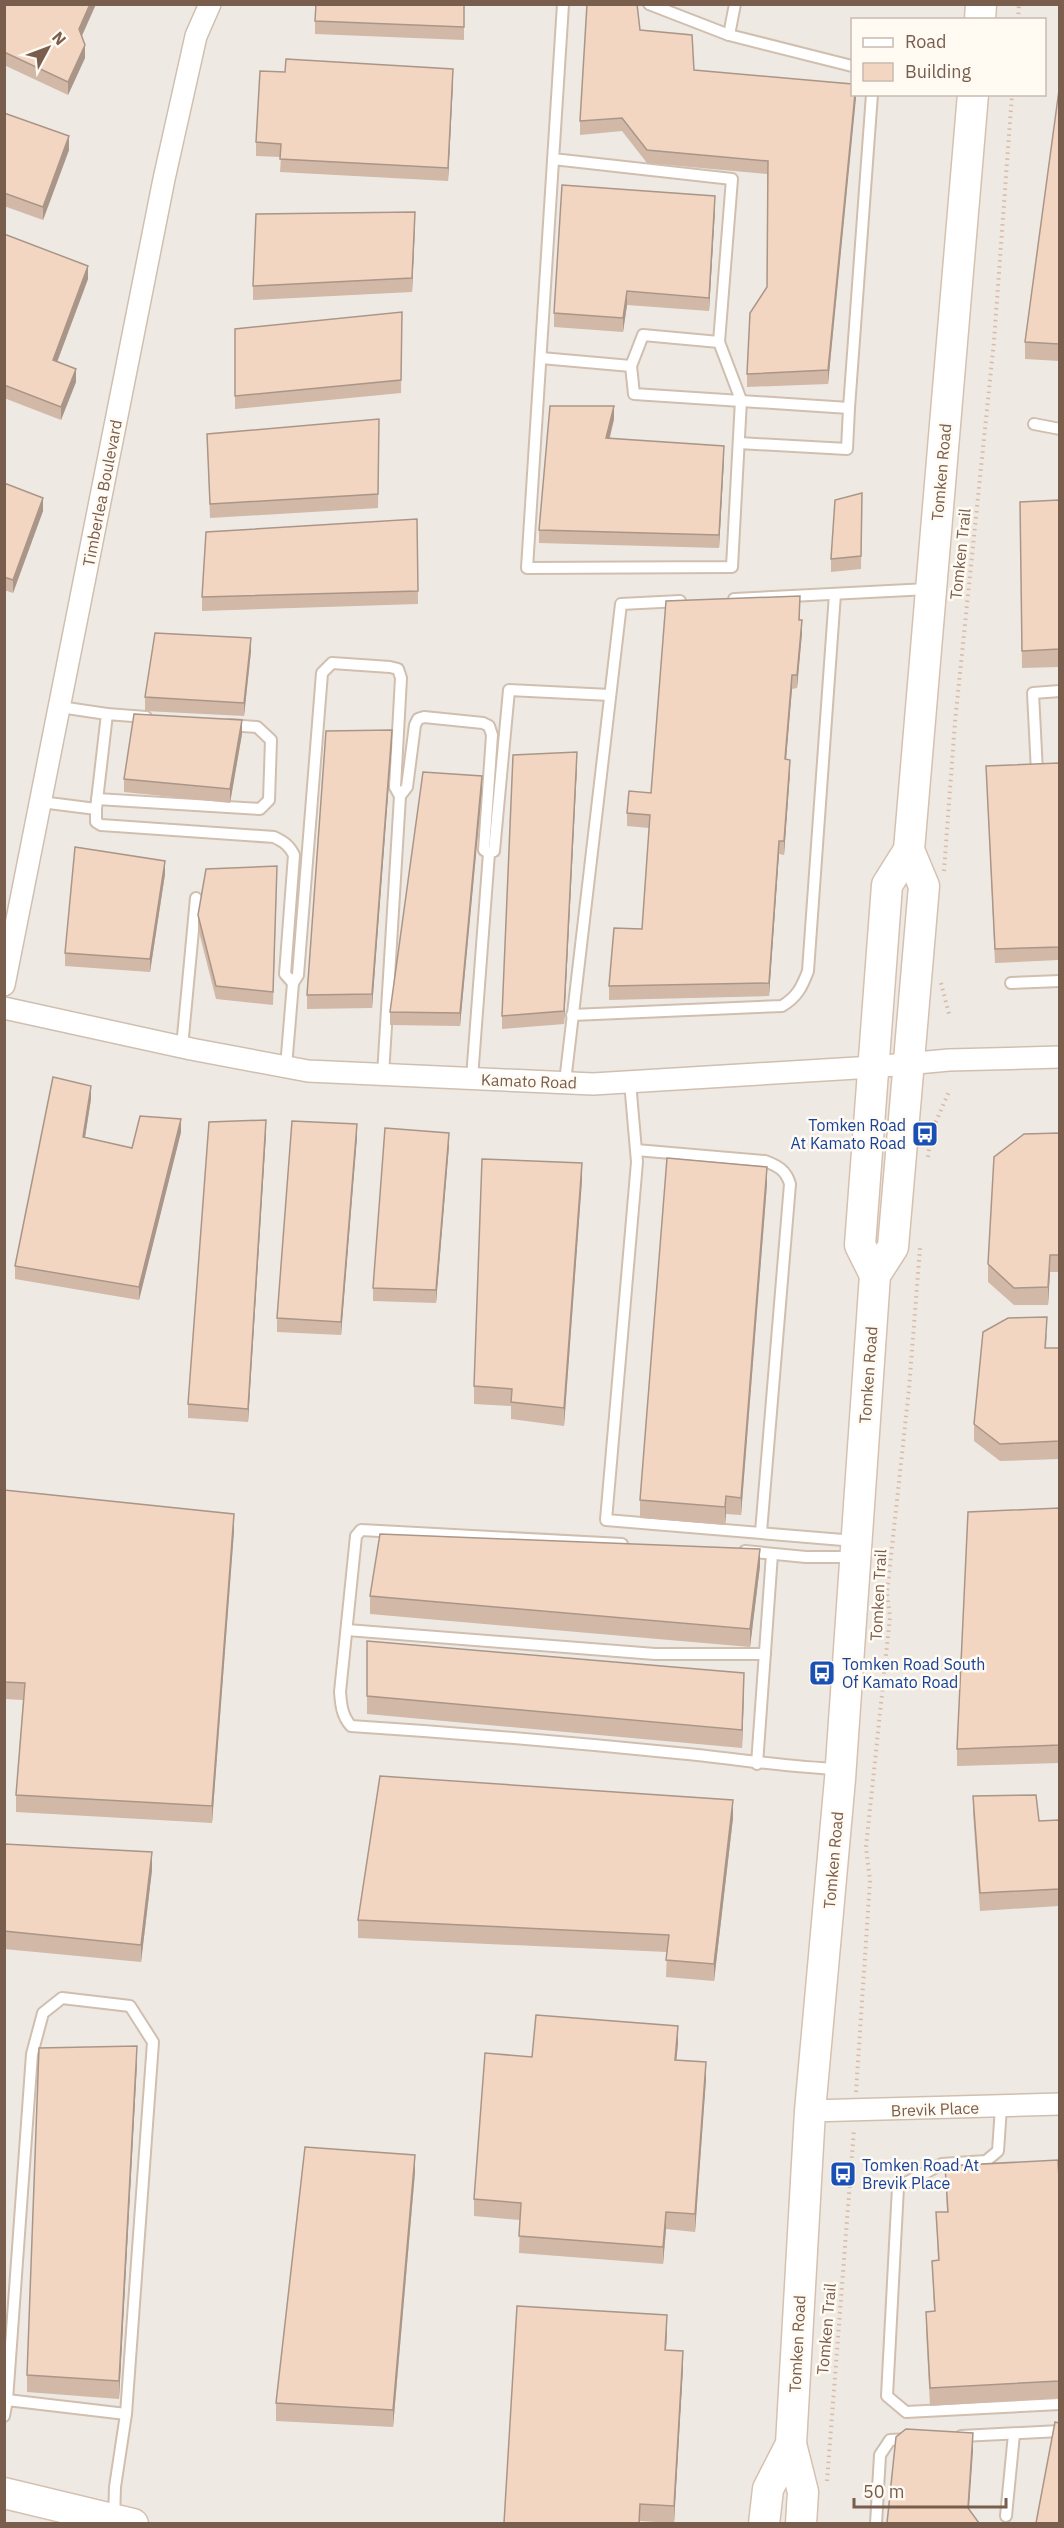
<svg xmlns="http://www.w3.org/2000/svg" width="1064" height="2528" font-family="'IBM Plex Sans',sans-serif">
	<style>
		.industrial { fill: #efe9e4; fill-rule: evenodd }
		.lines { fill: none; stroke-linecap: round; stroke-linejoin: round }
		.lane-casing { stroke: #d0bfaf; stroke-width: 14 }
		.street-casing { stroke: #d0bfaf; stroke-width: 24 }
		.secondary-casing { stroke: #d6c1b0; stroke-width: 33 }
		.path { stroke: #d9baa5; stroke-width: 4; stroke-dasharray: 1.5 4.5; stroke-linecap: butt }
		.lane { stroke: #fff; stroke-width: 10 }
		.street { stroke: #fff; stroke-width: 21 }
		.secondary { stroke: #fff; stroke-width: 30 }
		.wall { fill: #d1b8a7 }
		.shaded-wall { fill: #aa9688 }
		.building { fill: #f3d6c2; stroke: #aa9688; stroke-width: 1.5 }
		.labels { text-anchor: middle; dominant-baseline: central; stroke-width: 5; stroke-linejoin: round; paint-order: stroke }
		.street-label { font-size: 16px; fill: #795d4d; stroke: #fffaf2 }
		.transit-label { font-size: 16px; fill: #164399; stroke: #fffaf2; text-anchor: start }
	</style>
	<rect width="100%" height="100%" fill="#fdf6eb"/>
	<path class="industrial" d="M5 5H1059V2523H5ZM852 20H1044V94H852Z"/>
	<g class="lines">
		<defs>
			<g id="lane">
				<path d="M649 4 729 35 852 66"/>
				<path d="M729 35 735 4"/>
				<path d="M553 159 732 179 719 342 741 400 732 567 527 568 563 4"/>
				<path d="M541 358 631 366 634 394 849 408 872 94"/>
				<path d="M631 366 643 335 719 342"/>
				<path d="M1034 424 1060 429"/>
				<path d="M739 443 847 449 849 408"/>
				<path d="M734 599 928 589"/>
				<path d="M60 707 107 714"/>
				<path d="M1037 772 1033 693 1060 691"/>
				<path d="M400 796 407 787 415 725 418 719 424 717 483 723 489 726 492 735 484 850 489 853"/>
				<path d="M97 799 260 809 269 800 271 740 257 727 230 725"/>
				<path d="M41 802 96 809V822L101 825 274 837C284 842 289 845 294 855L285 974 293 983"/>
				<path d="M96 809 107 714 146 717"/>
				<path d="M1011 983 1060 981"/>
				<path d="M572 1015 782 1006C797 997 802 987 808 971L835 594"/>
				<path d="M182 1047 196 898"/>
				<path d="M286 1067 293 983 298 975 322 673 332 663 390 667 398 669 401 678 395 787 400 796 383 1075"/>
				<path d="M472 1078 489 853 494 851 509 690 610 695"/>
				<path d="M565 1082 621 604 680 601"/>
				<path d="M630 1082 637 1162 606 1520 855 1541"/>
				<path d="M636 1150 765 1161C778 1166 786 1170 790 1184L761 1532"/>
				<path d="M622 1544 361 1530 356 1536 340 1692C341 1705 342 1716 351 1726 460 1733 568 1742 677 1753 732 1758 784 1767 839 1769"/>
				<path d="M745 1551 806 1557H852"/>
				<path d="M347 1630 655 1654H765"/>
				<path d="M757 1764 772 1554"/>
				<path d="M1001 2107 998 2151 986 2161 942 2164 898 2187 887 2396 906 2412 1060 2404"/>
				<path d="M7 2400 32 2054 43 2013 62 1998 130 2006 153 2042 126 2414"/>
				<path d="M4 2416 7 2400 126 2414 115 2487 114 2519"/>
				<path d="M961 2436 1060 2431"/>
				<path d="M1006 2516 1014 2434"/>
				<path d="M876 2524 880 2455 890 2440 909 2439"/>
			</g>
			<g id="street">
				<path d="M4 985 164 179 196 36 210 4"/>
				<path d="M4 1008 191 1049 308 1071 593 1084 873 1067 949 1060 1060 1057"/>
				<path d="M810 2111 1060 2104"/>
			</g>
			<g id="secondary">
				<path d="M980 20 981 4"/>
				<path d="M875 1275 860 1245 887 885 909 850"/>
				<path d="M4 2493 133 2524"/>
				<path d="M764 2524 768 2489 791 2444"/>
				<path d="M801 2524 803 2492 791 2444 810 2111 840 1779 875 1275 893 1247 924 886 909 850 973 94"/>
			</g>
		</defs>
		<use href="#lane" class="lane-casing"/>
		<use href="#street" class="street-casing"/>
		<use href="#secondary" class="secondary-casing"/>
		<g class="path">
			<path d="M1018 20 1019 4"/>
			<path d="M944 871 955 722 994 341 1012 94"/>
			<path d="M941 983 949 1014"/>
			<path d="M928 1157 931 1133 950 1089"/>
			<path d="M856 2092 870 1881 866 1847 890 1617 887 1593 909 1389 920 1248"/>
			<path d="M827 2481 854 2129"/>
		</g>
		<use href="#lane" class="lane"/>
		<use href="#street" class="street"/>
		<use href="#secondary" class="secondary"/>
	</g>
	<g class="wall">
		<path d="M4 4H96L82 36 85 58 68 95 4 65Z"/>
		<path d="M464 4V40L315 34V21Z"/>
		<path d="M640 30 694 70 856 94 828 384 747 387V374L767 287V174L647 163 622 131 580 135V121Z"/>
		<path d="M453 82 448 181 280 172 281 157 256 156V142Z"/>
		<path d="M1059 90V361L1025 359V342Z"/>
		<path d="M4 113 69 150 43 220 4 206Z"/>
		<path d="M715 209 709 311 627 305 623 332 554 327V313Z"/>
		<path d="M415 225 412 292 253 300V286Z"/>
		<path d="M4 234 88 279 57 362 76 382 61 420 4 398Z"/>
		<path d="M402 312 401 393 235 409V329Z"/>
		<path d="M379 419 378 508 210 518 207 434Z"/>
		<path d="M614 419 610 438 724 459 719 548 539 543V530Z"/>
		<path d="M4 483 43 511 13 593 4 590Z"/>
		<path d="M862 493 861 569 831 572V559Z"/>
		<path d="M1059 500V667L1022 668 1020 502Z"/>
		<path d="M417 519 418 604 202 611V597Z"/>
		<path d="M800 610V620L802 633 797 688 792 689 786 759 790 773 784 855 779 854 769 996 609 1000V986L642 929 649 828 627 826V813L651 793Z"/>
		<path d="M251 651 244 716 145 711V697Z"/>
		<path d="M242 734 230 803 124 792V779Z"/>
		<path d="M392 743 372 1008 307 1009V995Z"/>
		<path d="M1059 763V960L995 963 986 766Z"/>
		<path d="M577 766 564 1024 502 1029V1016Z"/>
		<path d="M482 790 460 1026 390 1025V1012Z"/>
		<path d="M165 874 150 972 65 966V953Z"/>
		<path d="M277 879 273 1005 216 999 198 928V915Z"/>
		<path d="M91 1099 85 1137 132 1148 181 1132 139 1300 15 1279V1266Z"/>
		<path d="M1059 1133V1272H1050L1048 1305H1014L988 1282V1264Z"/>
		<path d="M266 1134 248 1422 188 1418V1404Z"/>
		<path d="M357 1137 341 1335 277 1332V1318Z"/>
		<path d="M449 1146 436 1303 373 1301V1288Z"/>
		<path d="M582 1180 564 1426 511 1419V1406L474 1404V1386Z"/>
		<path d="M767 1184 741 1515 726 1514 725 1525 640 1518V1500Z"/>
		<path d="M1047 1334 1046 1348H1059V1459L1000 1461 974 1441V1424Z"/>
		<path d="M4 1490 234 1531 212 1823 16 1812V1795L23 1700 4 1699Z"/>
		<path d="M1059 1508V1763L957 1766V1749Z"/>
		<path d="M760 1566 750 1647 370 1614V1596Z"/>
		<path d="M367 1641 744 1690 742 1748 367 1714Z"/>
		<path d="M973 1796 1039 1821 1059 1820V1906L980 1911 973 1813Z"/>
		<path d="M733 1818 714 1981 666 1977 667 1952 358 1938V1920Z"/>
		<path d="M4 1844 152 1870 141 1962 4 1949Z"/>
		<path d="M678 2043 676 2060 706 2079 695 2232 666 2229 663 2264 519 2253 520 2220 474 2216V2199L532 2057Z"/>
		<path d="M137 2063 119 2399 27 2392V2375Z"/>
		<path d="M945 2166 1059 2179V2398L930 2406 926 2329V2312L934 2311 932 2261 938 2260 936 2212H947Z"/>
		<path d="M415 2172 393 2427 276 2421V2403Z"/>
		<path d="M667 2332 666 2350 683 2368 674 2523 640 2521V2523H504Z"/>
	</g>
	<g class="shaded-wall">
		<path d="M90 4H96L79 42V29Z"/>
		<path d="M85 45V58L68 95V82Z"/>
		<path d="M453 69V82L448 181V168Z"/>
		<path d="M855 94H856V98L828 384V370Z"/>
		<path d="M69 136V150L43 220V207Z"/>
		<path d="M715 196V209L709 311V298Z"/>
		<path d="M415 212V225L412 292V278Z"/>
		<path d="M88 266V279L53 373V360Z"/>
		<path d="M627 291V305L623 332V318Z"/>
		<path d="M76 369V382L61 420V407Z"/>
		<path d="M614 406V419L606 451V438Z"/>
		<path d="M724 446V459L719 548V535Z"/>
		<path d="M43 498V511L13 593V580Z"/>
		<path d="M802 620V633L797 688V675Z"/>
		<path d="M251 638V651L244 716V703Z"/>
		<path d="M792 675V689L785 772V759Z"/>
		<path d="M242 720V734L230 803V789Z"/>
		<path d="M392 730V743L372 1008V994Z"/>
		<path d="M577 752V766L564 1024V1011Z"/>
		<path d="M790 760V773L784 855V841Z"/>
		<path d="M482 776V790L460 1026V1013Z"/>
		<path d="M779 841V854L769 996V983Z"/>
		<path d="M165 861V874L150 972V959Z"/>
		<path d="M91 1086V1099L83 1150V1137Z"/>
		<path d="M181 1119V1132L139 1300V1287Z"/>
		<path d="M266 1120V1134L248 1422V1409Z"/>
		<path d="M357 1124V1137L341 1335V1322Z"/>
		<path d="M449 1133V1146L436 1303V1290Z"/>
		<path d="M582 1163V1180L564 1426V1408Z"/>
		<path d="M767 1167V1184L741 1515V1498Z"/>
		<path d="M1050 1255V1272L1048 1305V1287Z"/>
		<path d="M726 1496V1514L725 1525V1507Z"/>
		<path d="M234 1514V1531L212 1823V1806Z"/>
		<path d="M760 1549V1566L750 1647V1629Z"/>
		<path d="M744 1673V1690L742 1748V1730Z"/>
		<path d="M733 1800V1818L714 1981V1964Z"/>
		<path d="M152 1852V1870L141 1962V1945Z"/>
		<path d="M678 2026V2043L675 2077V2060Z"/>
		<path d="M137 2046V2063L119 2399V2381Z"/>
		<path d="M706 2062V2079L695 2232V2214Z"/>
		<path d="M415 2155V2172L393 2427V2410Z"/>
		<path d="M666 2212V2229L663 2264V2247Z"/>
		<path d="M667 2315V2332L665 2367V2350Z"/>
		<path d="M683 2351V2368L674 2523V2506Z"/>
		<path d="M973 2433V2451L968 2523V2508Z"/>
	</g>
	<g class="building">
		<path d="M4 4H90L79 29 85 45 68 82 4 52Z"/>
		<path d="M316 4H464V27L315 21Z"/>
		<path d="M587 4H637L640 30 692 35 694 70 852 84V94H855L828 370 747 374 750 313 767 287 768 161 647 150 622 118 580 121Z"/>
		<path d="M286 59 453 69 448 168 280 159 281 144 256 142 260 71 285 72Z"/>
		<path d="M1059 90V344L1025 342Z"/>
		<path d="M4 113 69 136 43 207 4 193Z"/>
		<path d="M562 185 715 196 709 298 627 291 623 318 554 313Z"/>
		<path d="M415 212 412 278 253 286 256 214Z"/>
		<path d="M4 234 88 266 53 360 76 369 61 407 4 385Z"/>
		<path d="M402 312 401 380 235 396V329Z"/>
		<path d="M550 406H614L606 438 724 446 719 535 539 530Z"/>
		<path d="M379 419 378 494 210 504 207 434Z"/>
		<path d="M4 483 43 498 13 580 4 577Z"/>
		<path d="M862 493 861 556 831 559 835 500Z"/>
		<path d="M1059 500V649L1022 651 1020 502Z"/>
		<path d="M417 519 418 591 202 597 206 532Z"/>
		<path d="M800 596 799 620H802L797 675H792L785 759 790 760 784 841H779L769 983 609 986 614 928 642 929 650 815 627 813 629 791 651 793 666 601Z"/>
		<path d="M155 633 251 638 244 703 145 697Z"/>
		<path d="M134 714 242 720 230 789 124 779Z"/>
		<path d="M392 730 372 994 307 995 326 731Z"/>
		<path d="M577 752 564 1011 502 1016 513 755Z"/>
		<path d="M1059 763V947L995 949 986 766Z"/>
		<path d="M423 772 482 776 460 1013 390 1012Z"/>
		<path d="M75 847 165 861 150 959 65 953Z"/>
		<path d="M277 866 273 992 216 986 198 915 206 869Z"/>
		<path d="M53 1077 91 1086 83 1137 132 1148 140 1116 181 1119 139 1287 15 1266Z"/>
		<path d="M266 1120 248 1409 188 1404 209 1122Z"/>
		<path d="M292 1121 357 1124 341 1322 277 1318Z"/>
		<path d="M385 1128 449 1133 436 1290 373 1288Z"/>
		<path d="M1059 1133V1255H1050L1048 1287 1014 1288 988 1264 994 1157 1024 1134Z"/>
		<path d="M667 1158 767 1167 741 1498 726 1496 725 1507 640 1500Z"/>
		<path d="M482 1159 582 1163 564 1408 511 1402 512 1389 474 1386Z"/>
		<path d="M1047 1317 1045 1348H1059V1441L1000 1444 974 1424 983 1332 1008 1318Z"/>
		<path d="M4 1490 234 1514 212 1806 16 1795 25 1683 4 1682Z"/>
		<path d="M1059 1508V1745L957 1749 968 1512Z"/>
		<path d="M380 1534 760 1549 750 1629 370 1596Z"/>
		<path d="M367 1641 744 1673 742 1730 367 1696Z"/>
		<path d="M380 1776 733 1800 714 1964 666 1960 669 1935 358 1920Z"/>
		<path d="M1036 1795 1039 1821 1059 1820V1889L980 1893 973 1796Z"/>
		<path d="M4 1844 152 1852 141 1945 4 1931Z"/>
		<path d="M536 2015 678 2026 675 2060 706 2062 695 2214 666 2212 663 2247 519 2236 521 2203 474 2199 485 2053 532 2057Z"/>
		<path d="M137 2046 119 2381 27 2375 39 2048Z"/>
		<path d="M305 2147 415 2155 393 2410 276 2403Z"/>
		<path d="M1058 2160 1059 2179V2381L930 2388 926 2312 935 2311 932 2261 939 2260 936 2212H948L945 2166Z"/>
		<path d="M517 2306 667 2315 665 2350 683 2351 674 2506 640 2504 639 2523H504Z"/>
		<path d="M1055 2422 1059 2423V2523H1036Z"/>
		<path d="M906 2429 973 2433 968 2508 979 2523H887L896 2437Z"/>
	</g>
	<defs>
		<symbol id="bus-square" viewBox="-11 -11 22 22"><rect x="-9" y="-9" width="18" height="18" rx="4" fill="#1a4fb4" stroke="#fffaf2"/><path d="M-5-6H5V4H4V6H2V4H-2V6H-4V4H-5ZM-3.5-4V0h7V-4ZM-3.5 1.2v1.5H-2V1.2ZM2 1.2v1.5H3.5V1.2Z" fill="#fff"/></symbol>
	</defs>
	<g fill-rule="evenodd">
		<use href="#bus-square" x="910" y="1119" width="30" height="30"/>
		<use href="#bus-square" x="807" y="1658" width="30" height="30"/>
		<use href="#bus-square" x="828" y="2159" width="30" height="30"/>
	</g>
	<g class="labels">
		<g class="street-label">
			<text transform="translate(941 472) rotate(-85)">Tomken Road</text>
			<text transform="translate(102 493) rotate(-79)">Timberlea Boulevard</text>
			<text transform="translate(960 554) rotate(-84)">Tomken Trail</text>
			<text transform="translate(529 1081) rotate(2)">Kamato Road</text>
			<text transform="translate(868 1375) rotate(-86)">Tomken Road</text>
			<text transform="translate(878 1595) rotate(-87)">Tomken Trail</text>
			<text transform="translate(833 1860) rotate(-85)">Tomken Road</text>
			<text transform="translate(935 2109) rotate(-2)">Brevik Place</text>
			<text transform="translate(826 2329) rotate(-85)">Tomken Trail</text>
			<text transform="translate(797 2344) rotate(-87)">Tomken Road</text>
		</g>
		<g class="transit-label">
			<text x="906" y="1125" text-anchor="end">Tomken Road<tspan x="906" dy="18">At Kamato Road</tspan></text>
			<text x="842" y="1664">Tomken Road South<tspan x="842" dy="18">Of Kamato Road</tspan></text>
			<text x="862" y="2165">Tomken Road At<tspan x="862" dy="18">Brevik Place</tspan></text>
		</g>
	</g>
	<rect width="1064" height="2528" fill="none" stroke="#795d4d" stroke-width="12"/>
	<rect x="851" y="18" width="195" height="78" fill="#fffaf2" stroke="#c9bbb0" stroke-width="1.5"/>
	<rect x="863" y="38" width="30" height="9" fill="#ffffff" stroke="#c9bbb0" stroke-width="1.5"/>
	<text x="905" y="48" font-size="18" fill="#795d4d">Road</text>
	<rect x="863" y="63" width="30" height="18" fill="#f3d6c2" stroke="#c9bbb0" stroke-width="1.5"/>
	<text x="905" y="78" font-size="18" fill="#795d4d">Building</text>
	<g transform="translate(48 48) rotate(49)" stroke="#fffaf2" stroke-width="4.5" paint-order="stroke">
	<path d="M0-4.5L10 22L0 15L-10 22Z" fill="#795d4d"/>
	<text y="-9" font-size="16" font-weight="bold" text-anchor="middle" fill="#795d4d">N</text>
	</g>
	<path d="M854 2498v9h152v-9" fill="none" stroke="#795d4d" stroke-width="3"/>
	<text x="863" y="2498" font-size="18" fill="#795d4d" stroke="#fffaf2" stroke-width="4.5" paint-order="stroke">50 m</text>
</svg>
